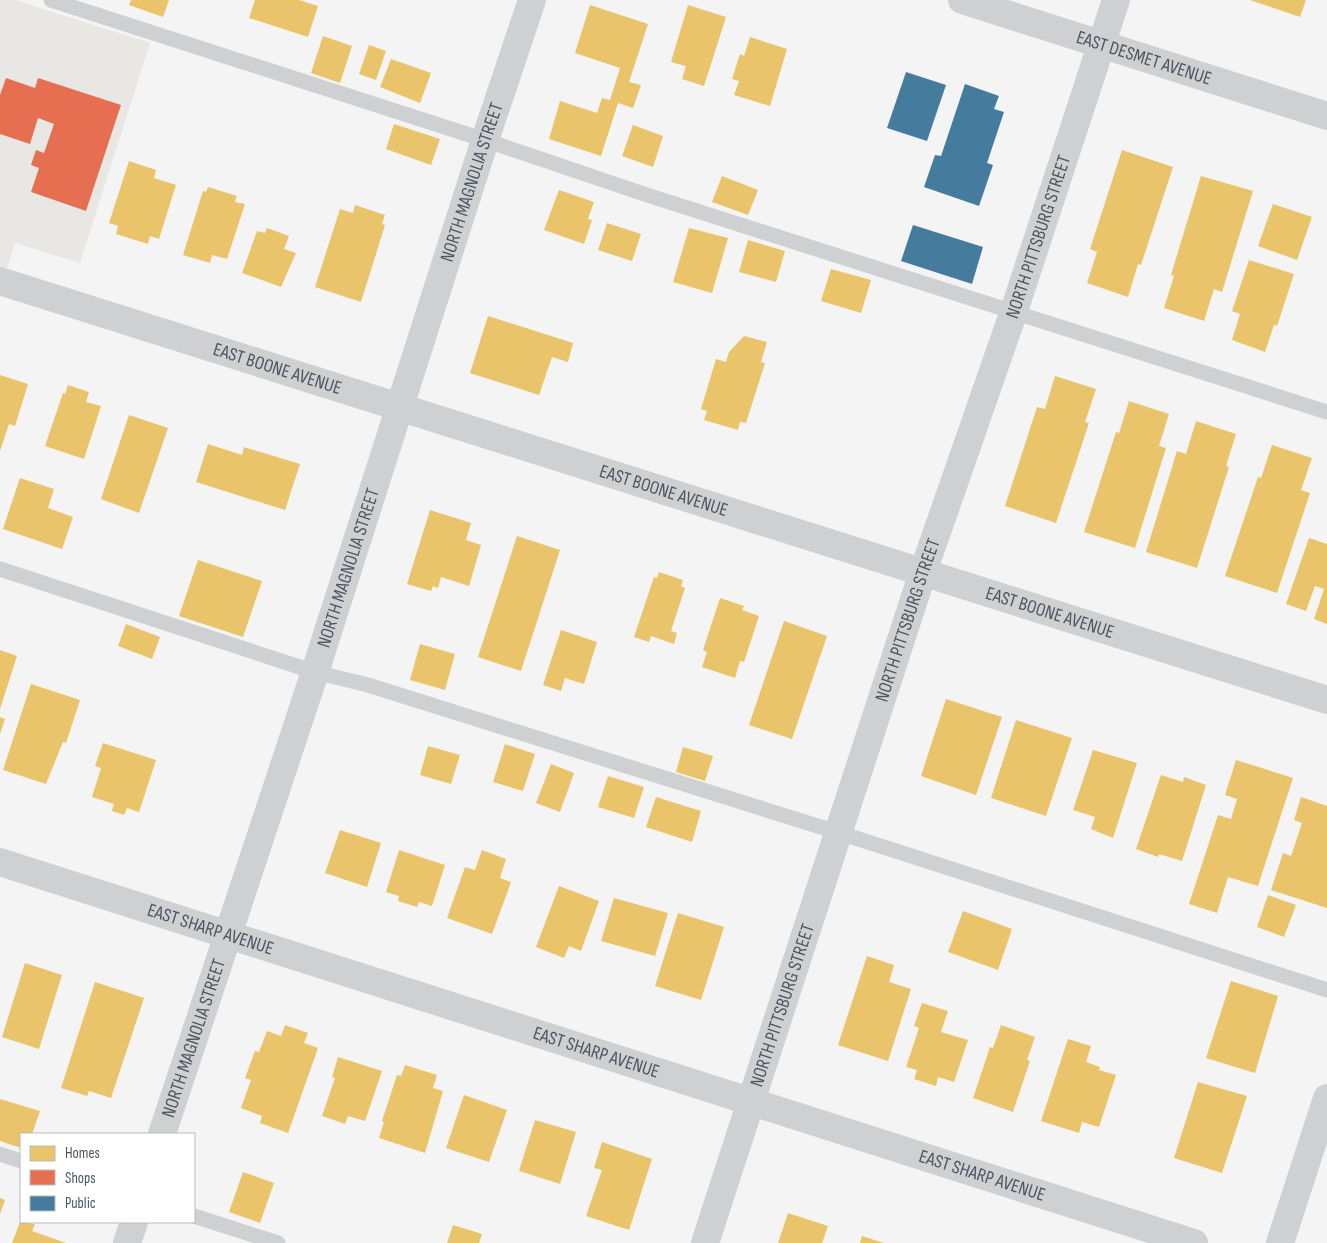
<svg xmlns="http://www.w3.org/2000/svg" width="1327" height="1243" font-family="'Sofia Sans Condensed',sans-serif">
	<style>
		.commercial { fill: #e8e7e3 }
		.homes { fill: #e9c46a }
		.shops { fill: #e76f51 }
		.public { fill: #457b9d }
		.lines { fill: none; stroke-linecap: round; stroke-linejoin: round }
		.lane { stroke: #ced0d2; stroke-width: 15 }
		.street { stroke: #ced0d2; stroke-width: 28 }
		.labels { text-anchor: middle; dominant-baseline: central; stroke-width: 5; stroke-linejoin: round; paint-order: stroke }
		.street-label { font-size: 19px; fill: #4a5661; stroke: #fff }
	</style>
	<rect width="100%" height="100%" fill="#f4f4f4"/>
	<path class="commercial" d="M0 0H15L150 43 80 263 15 243 0 290Z"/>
	<g class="homes">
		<path d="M131 0H169L163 17 129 5Z"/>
		<path d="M255 0H299L318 6 308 37 249 18Z"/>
		<path d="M1250 0H1306L1300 17Z"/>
		<path d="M590 5 648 24 629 82 641 85 633 108 618 103 601 156 549 139 560 101 597 113 602 98 610 100 620 68 575 53Z"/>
		<path d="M688 5 726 17 704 86 682 79 686 66 671 62Z"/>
		<path d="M323 36 352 46 340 83 311 73Z"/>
		<path d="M750 37 787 49 770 106 734 95 739 81 732 79 740 54 744 56Z"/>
		<path d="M369 45 386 51 376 80 359 74Z"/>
		<path d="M391 59 431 73 420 103 380 87Z"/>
		<path d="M394 124 440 139 431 165 386 149Z"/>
		<path d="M633 125 663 136 653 167 622 156Z"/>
		<path d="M1122 150 1173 167 1141 265 1138 264 1128 297 1087 283 1097 252 1090 249Z"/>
		<path d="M129 161 156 170 154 178 176 185 159 239 150 236 148 244 116 234 118 226 109 223Z"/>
		<path d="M722 176 758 190 748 215 712 202Z"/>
		<path d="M1201 176 1253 191 1222 292 1214 289 1204 321 1164 308 1174 276 1171 275Z"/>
		<path d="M208 187 237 196 235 202 245 204 227 259 212 255 210 263 183 255 203 191 206 192Z"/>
		<path d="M559 190 594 202 588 219 592 220 584 244 544 230Z"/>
		<path d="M1273 204 1312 217 1297 260 1258 246Z"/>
		<path d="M355 205 385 215 382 224 385 225 361 302 315 287 340 209 353 213Z"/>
		<path d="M607 223 641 234 632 261 598 250Z"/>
		<path d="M267 228 289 236 284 249 296 253 281 287 242 273 257 231 265 233Z"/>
		<path d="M689 228 728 238 712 293 673 282Z"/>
		<path d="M748 240 785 251 776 282 739 272Z"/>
		<path d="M1249 260 1294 274 1277 326 1274 325 1265 352 1232 340 1240 314 1232 311Z"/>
		<path d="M831 269 871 280 861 313 821 301Z"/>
		<path d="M488 316 573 343 568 362 552 357 539 395 470 373Z"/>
		<path d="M744 336 767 342 761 362 765 363 746 423 740 422 738 430 704 420 707 411 701 409 716 359 726 362 729 352Z"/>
		<path d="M0 375 28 384 15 426 9 424 0 451Z"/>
		<path d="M1055 376 1096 389 1085 422 1089 423 1056 523 1005 506 1037 407 1045 409Z"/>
		<path d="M68 385 89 392 86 402 101 406 84 459 45 446 63 393 65 394Z"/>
		<path d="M1129 401 1169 414 1159 446 1166 448 1135 548 1084 532 1116 432 1119 433Z"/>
		<path d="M129 415 168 428 139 513 101 499Z"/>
		<path d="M1196 421 1236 434 1226 466 1229 467 1197 568 1146 552 1177 451 1186 454Z"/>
		<path d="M208 444 242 455 244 447 300 464 285 510 196 482Z"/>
		<path d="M1272 445 1312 458 1301 490 1310 493 1277 593 1225 576 1258 477 1261 478Z"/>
		<path d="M20 478 54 489 48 508 73 517 62 549 3 529Z"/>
		<path d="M430 510 471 523 466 540 481 545 469 586 441 577 438 588 433 586 431 591 407 584Z"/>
		<path d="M517 536 560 550 521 671 478 657Z"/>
		<path d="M1309 538 1327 544V624L1314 619 1324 589 1315 586 1306 611 1286 604Z"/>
		<path d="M198 560 262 581 243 637 179 616Z"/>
		<path d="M659 572 683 580 681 586 685 588 671 631 677 633 674 644 651 636 649 642 634 637 654 577 657 578Z"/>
		<path d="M720 598 744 606 742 610 759 616 744 662 740 661 735 678 702 667 707 652 703 650Z"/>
		<path d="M784 621 827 636 792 739 749 725Z"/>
		<path d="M126 624 160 637 152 659 118 646Z"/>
		<path d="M561 630 597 642 584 684 565 678 561 691 543 685Z"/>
		<path d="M420 644 455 654 445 690 410 680Z"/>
		<path d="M0 650 17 656 0 709Z"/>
		<path d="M31 684 80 700 66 743 63 742 46 784 3 770Z"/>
		<path d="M946 699 1002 717 976 795 921 776Z"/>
		<path d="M0 717 5 719 0 734Z"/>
		<path d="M1016 720 1072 738 1046 816 991 798Z"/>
		<path d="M103 743 156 760 139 812 127 808 124 815 112 811 114 804 92 797 101 768 95 766Z"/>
		<path d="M505 744 535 754 523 791 493 782Z"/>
		<path d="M428 746 460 755 451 784 420 775Z"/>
		<path d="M683 747 713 756 705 781 676 772Z"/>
		<path d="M1093 750 1137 763 1113 838 1091 829 1095 817 1073 810Z"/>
		<path d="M1236 760 1293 778 1258 886 1228 877 1217 913 1189 904 1218 815 1231 819 1237 799 1225 795Z"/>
		<path d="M551 764 574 773 560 812 536 803Z"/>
		<path d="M1161 775 1183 782 1184 777 1206 785 1182 861 1159 854 1158 857 1136 849Z"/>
		<path d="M608 776 644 787 634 818 598 807Z"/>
		<path d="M656 797 701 811 692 842 646 827Z"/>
		<path d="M1301 797 1327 806V908L1271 890 1283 853 1291 856 1302 823 1294 820Z"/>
		<path d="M340 830 381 843 367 887 325 873Z"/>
		<path d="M399 850 445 865 432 906 419 902 417 907 398 901 399 896 386 892Z"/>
		<path d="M482 850 506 859 500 878 511 882 492 934 447 918 465 867 475 870Z"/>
		<path d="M559 886 599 901 581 951 569 946 564 958 536 947Z"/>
		<path d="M1268 895 1296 905 1284 937 1257 927Z"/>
		<path d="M614 898 668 913 655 956 601 941Z"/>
		<path d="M963 911 1012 929 998 970 948 952Z"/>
		<path d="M678 913 724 927 701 1000 655 986Z"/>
		<path d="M867 956 894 965 889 982 911 989 888 1061 838 1045Z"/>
		<path d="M25 963 62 975 39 1049 2 1037Z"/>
		<path d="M1231 981 1278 996 1255 1073 1206 1058Z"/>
		<path d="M95 982 144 998 111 1098 89 1091 87 1096 61 1088Z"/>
		<path d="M922 1003 948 1011 941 1032 968 1040 954 1082 938 1077 936 1086 914 1079 917 1070 906 1067 919 1028 914 1026Z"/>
		<path d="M285 1025 308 1033 304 1043 318 1048 288 1133 260 1123 262 1116 241 1108 251 1080 245 1078 255 1051 259 1052 267 1031 281 1036Z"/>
		<path d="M1001 1025 1035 1037 1027 1060 1030 1061 1013 1112 973 1098 990 1047 993 1048Z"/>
		<path d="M1068 1039 1091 1046 1086 1062 1100 1067 1099 1070 1116 1075 1099 1127 1082 1122 1079 1133 1041 1121Z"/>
		<path d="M338 1057 382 1071 365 1121 348 1116 345 1124 322 1116 335 1078 332 1077Z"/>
		<path d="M405 1065 437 1075 433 1088 443 1091 425 1153 379 1138 384 1122 382 1121 397 1075 401 1076Z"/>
		<path d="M1198 1082 1247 1096 1222 1173 1174 1158Z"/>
		<path d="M464 1095 507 1110 489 1162 446 1148Z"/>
		<path d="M0 1099 40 1111 32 1134H21V1148L0 1141Z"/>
		<path d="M535 1120 576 1132 560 1184 519 1171Z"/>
		<path d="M602 1142 652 1159 629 1230 586 1216 602 1170 594 1168Z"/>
		<path d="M243 1172 274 1183 260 1223 229 1212Z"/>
		<path d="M0 1198 5 1200 0 1214Z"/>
		<path d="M788 1213 828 1226 822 1243H778Z"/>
		<path d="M20 1222 35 1224 32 1231 66 1243H12Z"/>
		<path d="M453 1225 482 1234 479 1243H447Z"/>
		<path d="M862 1236 884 1243H860Z"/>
	</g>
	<path class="shops" d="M6 78 35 88 38 78 121 105 86 211 31 192 39 168 31 165 36 150 44 153 54 124 38 118 30 144 0 134V95Z"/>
	<g class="public">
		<path d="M906 72 946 85 927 141 887 128Z"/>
		<path d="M965 84 999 96 994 109 1004 112 987 163 993 165 979 206 924 187 935 155 941 156Z"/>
		<path d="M913 225 983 247 972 284 901 261Z"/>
	</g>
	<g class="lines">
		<g class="lane">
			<path d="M51 0 485 140 647 195 1327 412"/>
			<path d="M0 569 315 672 368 685 840 833 1327 990"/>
			<path d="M0 1154 21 1161"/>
			<path d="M194 1216 278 1243"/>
		</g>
		<g class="street">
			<path id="s1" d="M962 0 1327 116"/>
			<path id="s2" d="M0 281 1327 700"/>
			<path id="s3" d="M0 862 1194 1243"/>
			<path id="s4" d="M162 1134 315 672 485 140 532 0"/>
			<path d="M127 1243 134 1222"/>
			<path id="s5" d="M705 1243 923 572 1014 311 1116 0"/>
			<path d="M1280 1243 1327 1098"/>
		</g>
	</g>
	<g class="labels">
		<g class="street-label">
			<text stroke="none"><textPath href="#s1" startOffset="191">EAST DESMET AVENUE</textPath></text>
			<text stroke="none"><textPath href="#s4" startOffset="1001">NORTH MAGNOLIA STREET</textPath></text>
			<text stroke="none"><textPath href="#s5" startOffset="1060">NORTH PITTSBURG STREET</textPath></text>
			<text stroke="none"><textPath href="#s2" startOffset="291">EAST BOONE AVENUE</textPath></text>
			<text stroke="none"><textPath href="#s2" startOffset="696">EAST BOONE AVENUE</textPath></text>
			<text stroke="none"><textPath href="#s4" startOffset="596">NORTH MAGNOLIA STREET</textPath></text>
			<text stroke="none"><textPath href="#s2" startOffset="1101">EAST BOONE AVENUE</textPath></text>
			<text stroke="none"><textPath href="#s5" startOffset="655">NORTH PITTSBURG STREET</textPath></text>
			<text stroke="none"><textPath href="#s3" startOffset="221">EAST SHARP AVENUE</textPath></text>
			<text stroke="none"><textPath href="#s5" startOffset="250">NORTH PITTSBURG STREET</textPath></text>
			<text stroke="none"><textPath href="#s4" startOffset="101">NORTH MAGNOLIA STREET</textPath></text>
			<text stroke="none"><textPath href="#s3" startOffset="626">EAST SHARP AVENUE</textPath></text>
			<text stroke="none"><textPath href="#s3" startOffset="1031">EAST SHARP AVENUE</textPath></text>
		</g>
	</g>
	<rect x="20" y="1133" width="175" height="90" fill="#ffffff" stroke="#b7bbc0"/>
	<rect x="30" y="1146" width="25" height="15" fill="#e9c46a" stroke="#b7bbc0"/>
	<text x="65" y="1158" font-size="15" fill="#4a5661">Homes</text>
	<rect x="30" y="1170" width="25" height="15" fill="#e76f51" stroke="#b7bbc0"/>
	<text x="65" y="1183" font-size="15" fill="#4a5661">Shops</text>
	<rect x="30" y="1196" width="25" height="15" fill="#457b9d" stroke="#b7bbc0"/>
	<text x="65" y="1208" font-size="15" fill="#4a5661">Public</text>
</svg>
